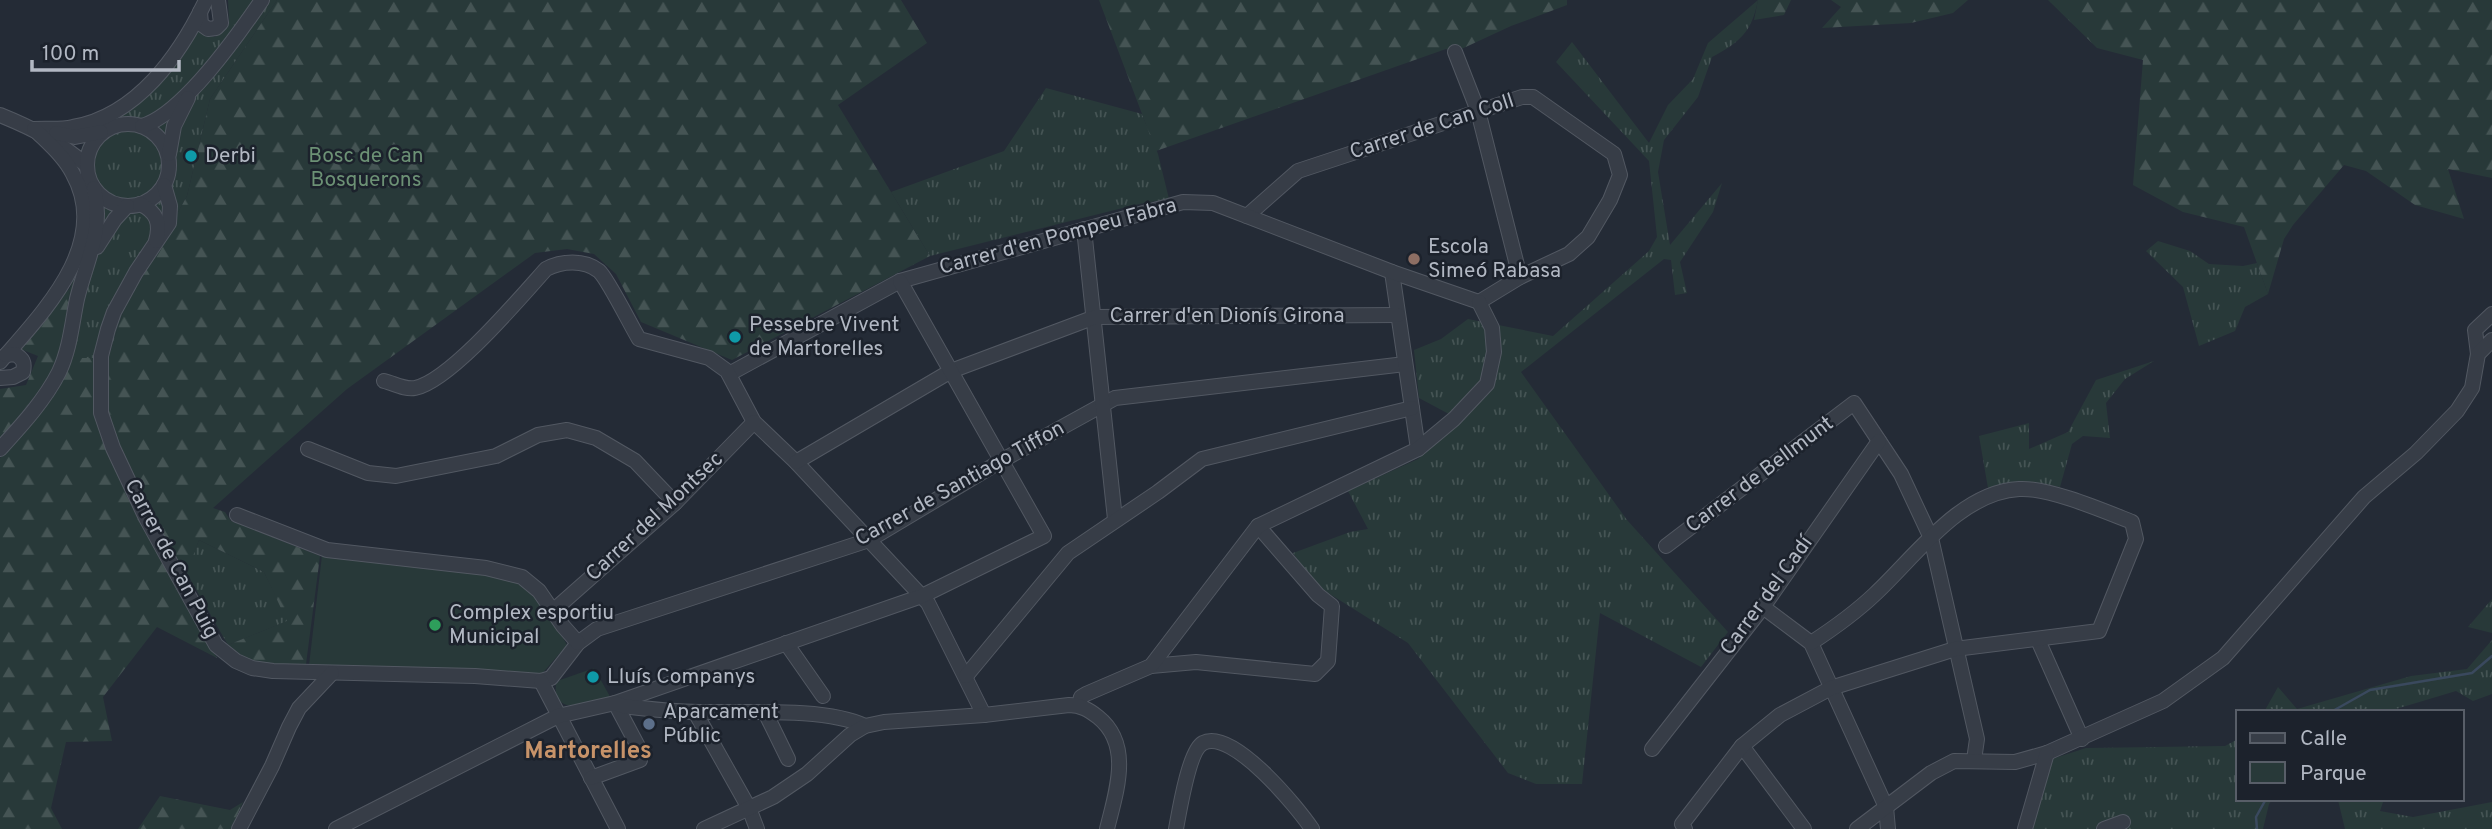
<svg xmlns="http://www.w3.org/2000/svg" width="2492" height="829" font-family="Overpass,sans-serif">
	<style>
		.grass { fill: url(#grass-tufts) }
		.forest { fill: url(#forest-firs) }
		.green { fill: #283939 }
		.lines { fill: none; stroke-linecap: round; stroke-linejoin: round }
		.stream { stroke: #3a495e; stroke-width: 2.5 }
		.minor-casing { stroke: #525862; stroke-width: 16 }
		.minor { stroke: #373d47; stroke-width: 14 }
		.culture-dot { fill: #0f9aa8; stroke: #1c222c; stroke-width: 2.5 }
		.education-dot { fill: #8d6e63; stroke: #1c222c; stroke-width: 2.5 }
		.leisure-dot { fill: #2e9e5b; stroke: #1c222c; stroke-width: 2.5 }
		.service-dot { fill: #5c6f8a; stroke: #1c222c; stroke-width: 2.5 }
		.labels { text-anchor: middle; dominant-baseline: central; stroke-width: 5; stroke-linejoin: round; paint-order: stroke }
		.street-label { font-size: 21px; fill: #b2b8c3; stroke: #1c222c }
		.poi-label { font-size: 21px; fill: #b2b8c3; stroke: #1c222c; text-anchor: start }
		.park-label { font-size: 21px; fill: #6c9175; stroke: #1c222c }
		.quarter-label { font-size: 24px; font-weight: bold; fill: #c79369; stroke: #1c222c }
	</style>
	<defs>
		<pattern id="grass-tufts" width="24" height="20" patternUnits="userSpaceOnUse" patternTransform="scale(1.75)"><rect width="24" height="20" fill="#283939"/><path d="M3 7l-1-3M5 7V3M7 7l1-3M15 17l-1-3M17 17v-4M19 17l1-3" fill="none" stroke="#455454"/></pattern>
		<pattern id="forest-firs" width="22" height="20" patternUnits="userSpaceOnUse" patternTransform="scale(1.75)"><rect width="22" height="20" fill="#283939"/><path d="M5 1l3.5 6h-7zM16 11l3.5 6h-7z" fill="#455454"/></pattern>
	</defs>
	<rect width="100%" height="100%" fill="#242b36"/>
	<g class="grass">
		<path d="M228 0H277L210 99 187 196 124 310 108 358H71L61 354 70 288 85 248 84 186 76 163 89 129C139 108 170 77 199 31L215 37 229 21Z"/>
		<path d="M1758 0C1752 32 1739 43 1712 57L1698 97 1664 140 1658 172 1670 245 1722 183 1713 212 1680 262 1687 293 1675 295 1671 260 1664 259 1521 372 1627 520 1728 632 1701 667 1600 613 1582 784H1536L1508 773 1408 643 1317 586 1293 553 1350 532 1368 529 1348 491 1418 459 1462 421 1419 398 1414 350 1441 339 1468 319 1553 336 1649 251 1657 237 1649 161 1556 62 1572 42 1649 143 1668 105 1693 79 1708 43Z"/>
		<path d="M1046 88 1142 114 1158 154 1169 199 1139 204 930 256 891 192 1004 151Z"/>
		<path d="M2158 241 2190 251 2209 264 2243 266 2257 263 2268 294 2245 307 2235 331 2199 346 2183 287 2146 251Z"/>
		<path d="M2154 361 2125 379 2106 403 2110 438 2083 436 2072 444 2060 487 2039 483 1988 488 1979 436 2029 423V449L2068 432 2096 380Z"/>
		<path d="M199 540 264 572 288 621 228 645 186 572Z"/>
		<path d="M2492 599V633L2468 627Z"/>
		<path d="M2492 640V694L2473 701 2456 691 2386 712H2350L2347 709 2343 712H2264L2278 687 2297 709 2411 676 2467 669Z"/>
		<path d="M2238 739V799H2273L2269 804 2263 829H2032L2052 759 2086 748 2225 746Z"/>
		<path d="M2384 799 2380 811 2413 817 2492 802V829H2345L2338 800Z"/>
	</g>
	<g class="forest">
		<path d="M277 0H901L927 43 838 105 930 256 732 360 641 322 616 274 594 254 567 249 535 253 347 389 213 508 225 512 231 521 320 556 306 664H253L228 645 287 621 264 572 199 540 179 593 217 658 157 627 103 697 112 741 66 742 51 808 62 829H0V458C27 428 56 397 71 358H108L124 310 187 196 210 99Z"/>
		<path d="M1099 0H1567V5L1511 26 1455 52 1446 49 1156 151Z"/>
		<path d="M1758 0H1791L1784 15 1754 20Z"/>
		<path d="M1831 0H1968L1953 13 1911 23 1822 28 1841 7Z"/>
		<path d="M2048 0H2492V178L2448 169 2464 219 2415 205 2366 171 2344 165 2293 225 2284 239 2268 294 2244 227 2183 212 2133 185 2143 60 2097 48Z"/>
		<path d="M70 288 61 354 47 381 0 440V389L26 385 38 356 18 348Z"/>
		<path d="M160 796 230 810 243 802 231 829H138Z"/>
	</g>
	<g class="green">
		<path d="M322 555 496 575 528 588 544 604 567 645 541 675 309 665Z"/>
		<path d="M594 668 612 700C591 703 552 718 556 684L560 680Z"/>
	</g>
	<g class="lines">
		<g class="stream">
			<path d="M2331 712 2370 690 2472 673 2492 656"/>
			<path d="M2257 829 2256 817 2266 799"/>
		</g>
		<defs>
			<g id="minor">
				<path d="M200 12 201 24 208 29 216 28 221 23 218 0"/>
				<path d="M1455 52 1478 111 1520 277"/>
				<path d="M0 115C32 128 60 142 86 165"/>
				<circle cx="128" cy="165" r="41"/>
				<path d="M142 126C183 114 238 35 262 0"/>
				<path d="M34 129C47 128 60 130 73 127 137 116 180 55 206 0"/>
				<path d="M56 133 75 137 101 132"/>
				<path d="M169 154 174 126 188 98"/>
				<path d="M164 185 170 206 169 223 136 272 114 312 108 329 101 356V413L113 448 146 518 216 645 236 661 252 668 273 671 475 676 541 681 551 678 578 643 597 629 869 540 1001 461 1115 398 1405 364"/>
				<path d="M140 204C157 212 161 223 156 241"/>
				<path d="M1247 216 1298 171 1522 97H1533L1614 154 1620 175 1610 200 1588 237 1569 254 1520 277 1479 302"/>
				<path d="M1084 229 1115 519"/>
				<path d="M97 247 115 219 127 206"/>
				<path d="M1392 272 1418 449"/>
				<path d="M2478 354 2475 330 2492 314"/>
				<path d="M0 362C42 313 112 244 73 174 64 156 48 143 34 129"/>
				<path d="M729 374 900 281 1183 202 1213 203 1392 272 1479 302"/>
				<path d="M0 378 13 377 23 372C25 362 23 359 15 354L6 355"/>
				<path d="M384 381C393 383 405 390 415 388 450 381 520 298 546 269 561 261 584 259 599 271 608 279 631 326 639 339L709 358 727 371 754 422 796 462 928 603 984 715"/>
				<path d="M0 449C21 426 45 400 59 372 70 349 72 323 77 299 87 258 104 231 94 188"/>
				<path d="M308 449 368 473 396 476 496 456 538 435 567 430 596 438 635 461 675 503"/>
				<path d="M796 462 951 371 1095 317 1398 315"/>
				<path d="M237 515 327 550 486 568 522 577 539 591 563 626 578 643"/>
				<path d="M1666 546 1854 403 1901 474 1931 538 1977 739 1974 760"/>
				<path d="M1763 607 1811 643 1886 807 1888 829"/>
				<path d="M554 610 675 503 754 422"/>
				<path d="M2038 640 2082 739"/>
				<path d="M786 643 823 696"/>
				<path d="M1151 666 1196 662 1315 674 1328 661 1332 606 1318 595 1258 526"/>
				<path d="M966 676 1068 553 1158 492 1202 459 1412 408"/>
				<path d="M541 681 618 829"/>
				<path d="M1079 705 1081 697 1086 694 1151 666 1258 526 1418 449 1454 419 1487 384 1494 352 1492 328 1479 302"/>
				<path d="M695 712 749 808 757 829"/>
				<path d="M765 712 788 759"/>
				<path d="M1742 746 1804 829"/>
				<path d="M1652 749 1763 607 1879 441"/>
				<path d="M591 778 640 760 641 752 615 703 922 596 1044 536 900 281"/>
				<path d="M239 829 272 766 289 727 299 708 332 673"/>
				<path d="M336 829 558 716 615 703 623 706C648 709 673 712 699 712 743 713 826 707 865 726"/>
				<path d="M704 829 773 797 807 774 850 735 865 726 884 722 984 715 1069 705C1081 705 1089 710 1098 717 1133 745 1116 792 1107 829"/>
				<path d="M1176 829C1179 813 1189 750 1203 743 1232 727 1298 808 1312 829"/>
				<path d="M1685 829 1682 824 1742 746 1780 715 1831 688 1955 649 2099 631 2136 539 2132 522C2104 511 2048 487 2019 489 1960 492 1915 557 1875 594 1855 613 1834 628 1811 643"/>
				<path d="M1857 829 1931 773 1954 761 2015 762 2047 753 2163 701 2223 658 2364 497 2416 453 2457 411 2472 388 2478 354 2492 340"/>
				<path d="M2025 829 2047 753"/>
				<path d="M2104 829 2123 822"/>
			</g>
		</defs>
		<use href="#minor" class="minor-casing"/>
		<use href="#minor" class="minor"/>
	</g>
	<g class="culture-dot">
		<circle cx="191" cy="156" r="7"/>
		<circle cx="735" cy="337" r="7"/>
		<circle cx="593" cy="677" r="7"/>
	</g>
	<circle class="education-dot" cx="1414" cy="259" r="7"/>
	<circle class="leisure-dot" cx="435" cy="625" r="7"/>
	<circle class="service-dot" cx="649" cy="724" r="7"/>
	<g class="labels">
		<g class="street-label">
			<text transform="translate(1432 127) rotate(-18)">Carrer de Can Coll</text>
			<text transform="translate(1058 237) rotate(-15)">Carrer d'en Pompeu Fabra</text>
			<text x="1227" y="316">Carrer d'en Dionís Girona</text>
			<text transform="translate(1760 475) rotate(-37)">Carrer de Bellmunt</text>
			<text transform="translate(960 484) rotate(-29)">Carrer de Santiago Tiffon</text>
			<text transform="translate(655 517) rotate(-43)">Carrer del Montsec</text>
			<text transform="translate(171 559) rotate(62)">Carrer de Can Puig</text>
			<text transform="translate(1767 596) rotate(-54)">Carrer del Cadí</text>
		</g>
		<g class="poi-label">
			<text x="205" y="156">Derbi</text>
			<text x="1428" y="247">Escola<tspan x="1428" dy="24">Simeó Rabasa</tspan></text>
			<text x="749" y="325">Pessebre Vivent<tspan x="749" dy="24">de Martorelles</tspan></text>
			<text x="449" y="613">Complex esportiu<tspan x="449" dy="24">Municipal</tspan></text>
			<text x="607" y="677">Lluís Companys</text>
			<text x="663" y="712">Aparcament<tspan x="663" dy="24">Públic</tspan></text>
		</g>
		<g class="park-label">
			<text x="366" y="156">Bosc de Can<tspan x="366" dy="24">Bosquerons</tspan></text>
		</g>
		<g class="quarter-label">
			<text x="588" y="752">Martorelles</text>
		</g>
	</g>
	<rect x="2236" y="710" width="228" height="91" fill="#1c222c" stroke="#585e68" stroke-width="2"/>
	<rect x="2250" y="733" width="35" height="10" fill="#373d47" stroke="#585e68" stroke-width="2"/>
	<text x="2300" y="745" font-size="21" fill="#b2b8c3">Calle</text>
	<rect x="2250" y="762" width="35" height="21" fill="#283939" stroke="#585e68" stroke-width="2"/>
	<text x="2300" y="780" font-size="21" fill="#b2b8c3">Parque</text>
	<path d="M32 60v10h147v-10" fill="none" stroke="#b2b8c3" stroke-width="3.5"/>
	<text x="42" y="60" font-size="21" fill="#b2b8c3" stroke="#1c222c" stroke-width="5" paint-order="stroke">100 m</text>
</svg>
